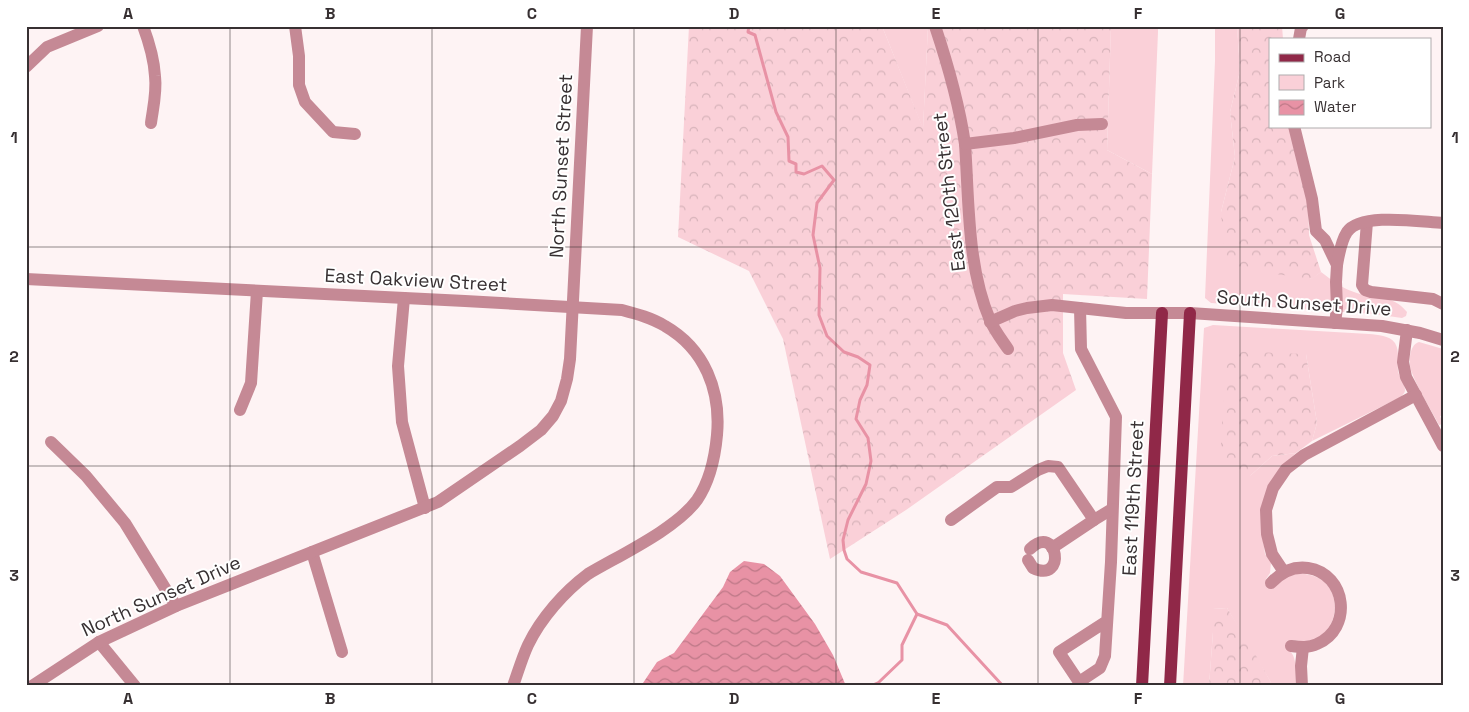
<svg xmlns="http://www.w3.org/2000/svg" width="1469" height="712" font-family="'Space Grotesk',sans-serif">
	<style>
		.green { fill: #fad0d8 }
		.forest { fill: url(#forest-crowns) }
		.water { fill: url(#water-waves) }
		.lines { fill: none; stroke-linecap: round; stroke-linejoin: round }
		.stream { stroke: #e892a5; stroke-width: 3 }
		.minor { stroke: #c58995; stroke-width: 12 }
		.major { stroke: #902848; stroke-width: 12 }
		.grid { fill: none; stroke: #373032; stroke-width: 1; stroke-opacity: 0.55 }
		.labels { text-anchor: middle; dominant-baseline: central; stroke-width: 4; stroke-linejoin: round; paint-order: stroke }
		.street-label { font-size: 19px; fill: #373032; stroke: #fff }
		.neatline { fill: none; stroke: #373032; stroke-width: 2 }
		.grid-label { font-size: 16px; text-anchor: middle; font-weight: bold; fill: #373032 }
	</style>
	<defs>
		<pattern id="forest-crowns" width="20" height="18" patternUnits="userSpaceOnUse" patternTransform="scale(1.25)"><rect width="20" height="18" fill="#fad0d8"/><path d="M2 6a3 3 0 1 1 6 0M12 15a3 3 0 1 1 6 0" fill="none" stroke="#d7b3ba"/></pattern>
		<pattern id="water-waves" width="16" height="10" patternUnits="userSpaceOnUse" patternTransform="scale(1.25)"><rect width="16" height="10" fill="#e892a5"/><path d="M0 5q4-4 8 0t8 0" fill="none" stroke="#bd7887"/></pattern>
	</defs>
	<rect width="100%" height="100%" fill="#fef3f4"/>
	<g class="green">
		<path d="M882 26H928L923 129Z"/>
		<path d="M1111 26H1158V32L1152 174 1107 150Z"/>
		<path d="M1215 26H1237L1240 71 1230 112 1235 157 1221 212 1311 279 1321 272C1332 280 1341 288 1354 292 1373 299 1393 294 1407 312L1406 316 1402 318 1374 314 1211 303 1205 298 1215 61Z"/>
		<path d="M1213 325 1369 334C1378 335 1389 335 1395 343 1400 351 1397 362 1398 371 1399 377 1405 384 1405 390 1405 393 1403 394 1401 397L1312 441 1317 423 1306 354 1250 476 1272 456 1296 453 1280 468 1261 526 1265 554 1271 562 1270 573 1266 579 1274 587C1283 578 1292 572 1305 574 1353 580 1339 652 1293 640L1290 651C1298 659 1295 675 1296 686H1273L1227 608 1213 609V632L1209 686H1183L1204 328Z"/>
		<path d="M1419 342 1443 349V415L1440 416 1443 424 1439 425C1430 408 1419 391 1412 373 1408 363 1409 345 1419 342Z"/>
	</g>
	<g class="forest">
		<path d="M689 26H882L923 128 928 26H1111L1107 150 1152 174 1147 299 1063 294V353L1076 390 906 510 830 559 783 339 749 271 678 237Z"/>
		<path d="M1237 26H1282L1283 39H1270V126H1290L1308 197 1309 235 1321 272 1312 279 1225 267 1221 212 1235 157 1230 112 1240 71Z"/>
		<path d="M1226 351 1306 354 1317 423 1312 441 1296 453 1272 456 1250 476 1220 462Z"/>
		<path d="M1227 608 1249 643 1273 686H1209L1213 632V609Z"/>
	</g>
	<path class="water" d="M744 561 764 564 780 576 815 624 833 655 846 686H641L657 662 674 653 723 587 730 572Z"/>
	<g class="lines">
		<g class="stream">
			<path d="M749 26 748 32 755 35 776 112 788 137 789 161 796 164V172L804 174 822 166 834 180 817 203 813 235 820 268 819 315 827 336 844 352 858 357 870 365 867 385 860 400 856 419 868 438 871 461 866 484 848 520 843 540 844 550 847 559 861 572 897 583 917 614 947 625 1003 686"/>
			<path d="M871 686 878 683 902 660V645L917 614"/>
		</g>
		<g class="minor">
			<path d="M143 26C149 42 154 59 155 76 157 92 153 108 151 123"/>
			<path d="M295 26 299 56V85L305 102 333 132 355 134"/>
			<path d="M935 26C948 65 959 103 965 144 969 200 967 267 990 320 994 330 1002 340 1008 349"/>
			<path d="M1299 39 1301 28 1303 26"/>
			<path d="M26 67 47 47 98 26"/>
			<path d="M1294 126 1312 199 1316 231 1325 240 1337 265 1336 282 1337 308 1335 323"/>
			<path d="M965 144 1014 138 1077 125 1102 124"/>
			<path d="M1367 222 1362 285 1365 290 1371 292 1433 299 1443 304"/>
			<path d="M1337 265C1339 254 1341 241 1347 232 1361 212 1421 222 1443 223"/>
			<path d="M26 279 465 301 622 310C637 314 652 318 665 326 705 349 721 391 717 435 715 457 710 481 697 500 676 529 620 555 588 574 564 592 541 618 528 645 522 658 518 672 513 686"/>
			<path d="M404 298 398 366 402 422 425 508"/>
			<path d="M1080 308 1081 349 1116 417 1111 562 1105 656 1100 668 1079 682 1059 652 1107 621"/>
			<path d="M990 322 1015 311 1027 308 1052 305 1126 313H1190L1382 326 1420 333 1443 340"/>
			<path d="M1407 330 1403 362 1406 377 1443 446"/>
			<path d="M240 410 251 383 257 291"/>
			<path d="M51 442 86 476 125 523 176 606"/>
			<path d="M951 520 997 487H1011L1038 470 1048 466 1058 467 1094 520 1112 509"/>
			<path d="M1052 548 1094 520"/>
			<path d="M312 552 342 652"/>
			<path d="M1028 560 1033 568C1067 584 1058 522 1030 549"/>
			<path d="M1284 572 1272 554 1267 534 1266 510 1273 488 1286 469 1304 455 1416 395"/>
			<path d="M1271 583C1281 572 1293 566 1308 568 1347 574 1353 629 1317 644 1309 648 1300 647 1291 646"/>
			<path d="M99 642 135 686"/>
			<path d="M32 686 99 642 176 606 438 502 520 446 541 430 553 416 561 401 567 379 570 359 587 26"/>
			<path d="M1302 686 1301 666 1303 647"/>
		</g>
		<g class="major">
			<path d="M1142 686 1162 313"/>
			<path d="M1170 686 1190 313"/>
		</g>
	</g>
	<path class="grid" d="M230 26V686M432 26V686M634 26V686M836 26V686M1038 26V686M1240 26V686M26 247H1443M26 466H1443"/>
	<g class="labels">
		<g class="street-label">
			<text transform="translate(561 166) rotate(-87)">North Sunset Street</text>
			<text transform="translate(949 192) rotate(-97)">East 120th Street</text>
			<text transform="translate(416 280) rotate(3)">East Oakview Street</text>
			<text transform="translate(1304 303) rotate(4)">South Sunset Drive</text>
			<text transform="translate(1133 498) rotate(-87)">East 119th Street</text>
			<text transform="translate(161 596) rotate(-24)">North Sunset Drive</text>
		</g>
	</g>
	<rect width="1469" height="712" fill="none" stroke="#ffffff" stroke-width="55"/>
	<rect x="1269" y="38" width="162" height="90" fill="#ffffff" stroke="#afacad"/>
	<rect x="1279" y="54" width="25" height="8" fill="#902848" stroke="#afacad"/>
	<text x="1314" y="62" font-size="15" fill="#373032">Road</text>
	<rect x="1279" y="75" width="25" height="15" fill="#fad0d8" stroke="#afacad"/>
	<text x="1314" y="88" font-size="15" fill="#373032">Park</text>
	<rect x="1279" y="100" width="25" height="15" fill="url(#water-waves)" stroke="#afacad"/>
	<text x="1314" y="112" font-size="15" fill="#373032">Water</text>
	<rect x="28" y="28" width="1414" height="656" class="neatline"/>
	<g class="grid-label">
		<text x="128" y="19">A</text>
		<text x="330" y="19">B</text>
		<text x="532" y="19">C</text>
		<text x="734" y="19">D</text>
		<text x="936" y="19">E</text>
		<text x="1138" y="19">F</text>
		<text x="1340" y="19">G</text>
		<text x="14" y="143">1</text>
		<text x="1455" y="143">1</text>
		<text x="14" y="362">2</text>
		<text x="1455" y="362">2</text>
		<text x="14" y="581">3</text>
		<text x="1455" y="581">3</text>
		<text x="128" y="704">A</text>
		<text x="330" y="704">B</text>
		<text x="532" y="704">C</text>
		<text x="734" y="704">D</text>
		<text x="936" y="704">E</text>
		<text x="1138" y="704">F</text>
		<text x="1340" y="704">G</text>
	</g>
</svg>
